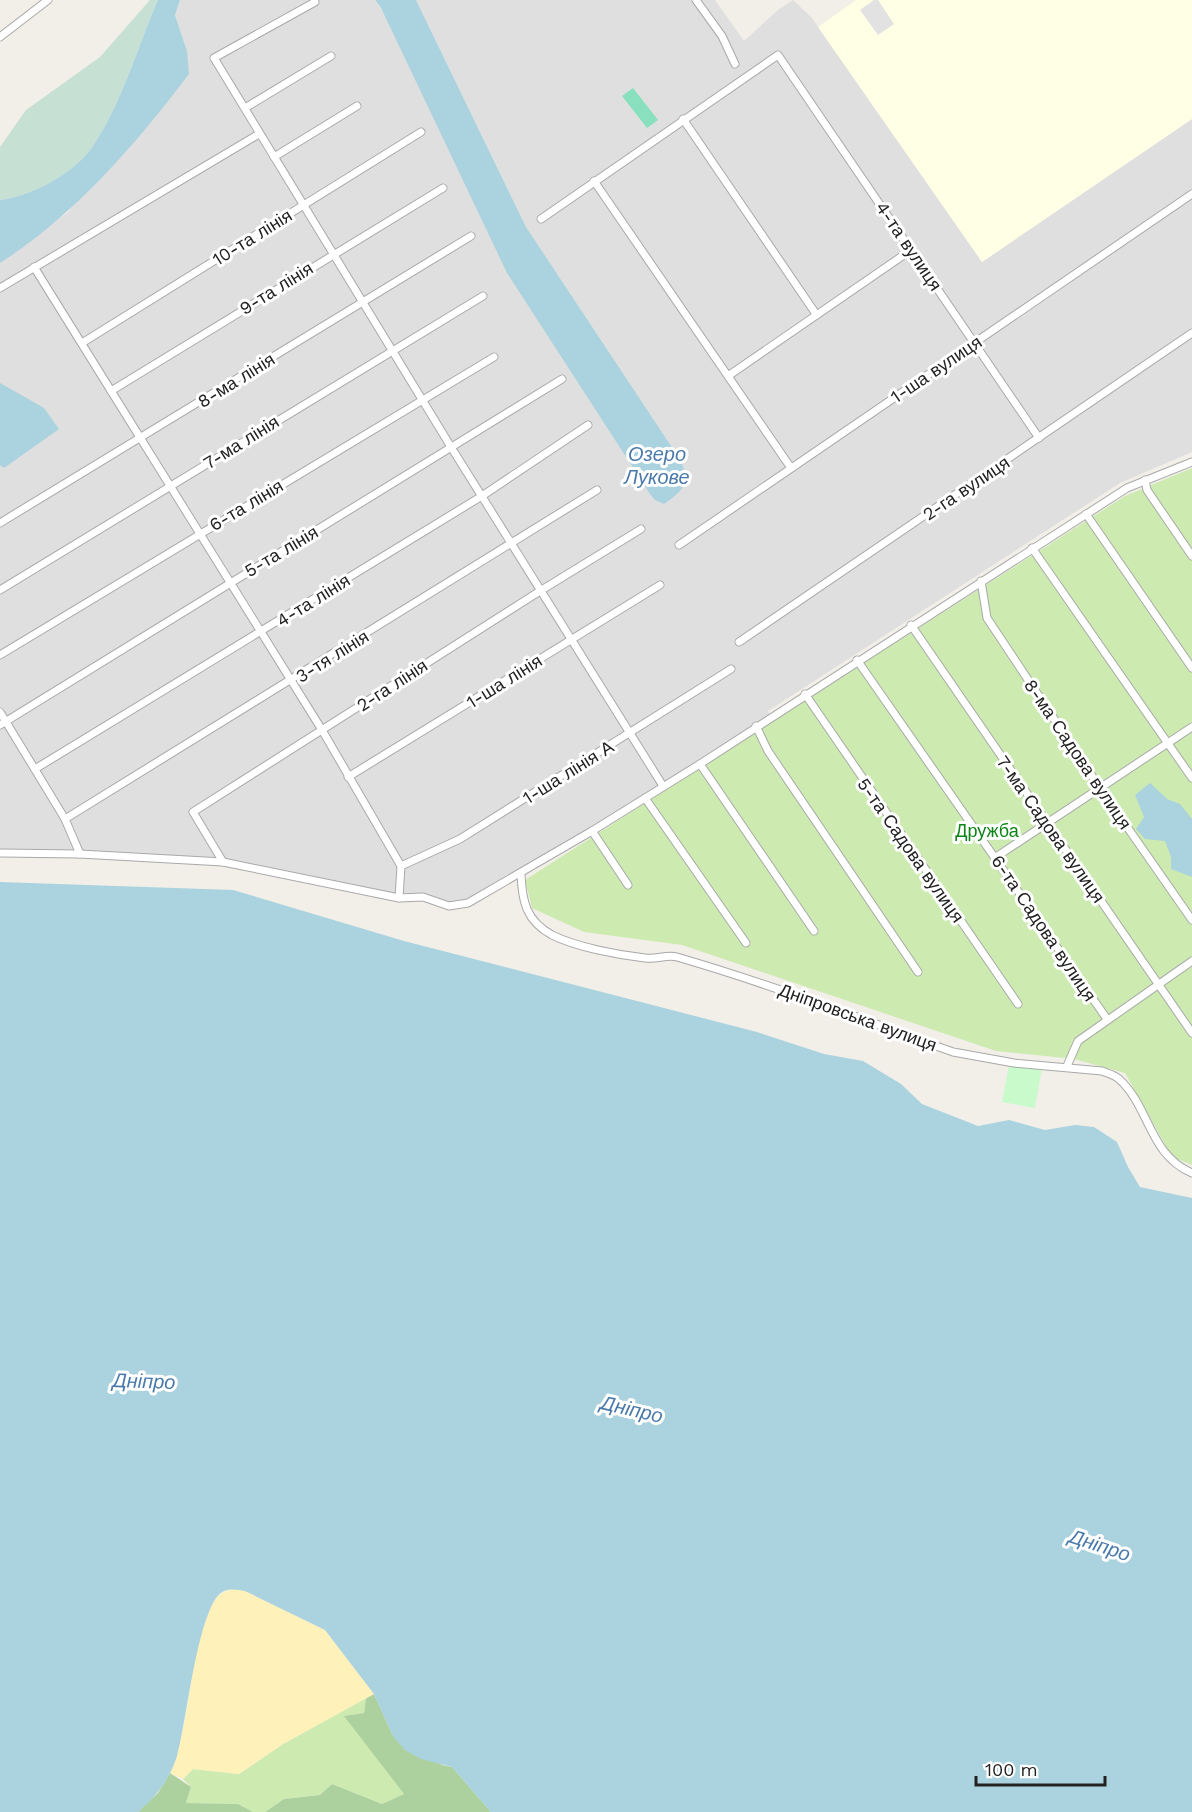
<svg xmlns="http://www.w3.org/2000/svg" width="1192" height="1812" font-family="'Work Sans',sans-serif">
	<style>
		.residential { fill: #e0dfdf }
		.education { fill: #ffffe5 }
		.grass { fill: #cdebb0 }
		.forest { fill: #add19e }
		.wetland { fill: #c6e0d4 }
		.sand { fill: #fff1ba }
		.park { fill: #c8facc }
		.pitch { fill: #88e0be }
		.parking { fill: #e2e2e2 }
		.water { fill: #aad3df }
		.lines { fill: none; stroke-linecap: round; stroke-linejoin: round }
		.minor-casing { stroke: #a9a9a9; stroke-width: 9 }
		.minor { stroke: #fff; stroke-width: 7 }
		.labels { text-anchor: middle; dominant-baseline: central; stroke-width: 6; stroke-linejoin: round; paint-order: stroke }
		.street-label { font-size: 18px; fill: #222; stroke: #fff }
		.park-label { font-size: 18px; fill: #0c8416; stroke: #fff }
		.water-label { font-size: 20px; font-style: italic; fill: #4a7aab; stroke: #fff }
	</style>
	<rect width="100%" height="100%" fill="#f2efe9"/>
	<path class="residential" d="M180 0H375L681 461 526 227 416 0H715L744 41 778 10 793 0 812 18 982 262 1192 119V452L1120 483 768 711 771 716 700 764 468 903 449 906 423 897 399 898 223 862 0 853V263L68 212 187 51 175 15Z"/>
	<path class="education" d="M856 0H1192V119L982 262 818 27Z"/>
	<g class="grass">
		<path d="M1192 468V1165L1172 1157 1125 1073 1074 1059 996 1051 682 945 584 932 532 908 525 880 1125 496Z"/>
		<path d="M366 1698 364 1713 345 1716 404 1794 382 1804 332 1784 320 1795 284 1799 265 1812H253L238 1804 186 1803 191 1787 183 1779 193 1769 239 1774 283 1744Z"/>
	</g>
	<g class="forest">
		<path d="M374 1694 393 1736 442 1765 452 1767 491 1812H265L284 1799 320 1795 332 1784 382 1804 404 1794 344 1716 364 1713 366 1698Z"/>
		<path d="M170 1773 191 1787 186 1803 238 1804 253 1812H138L158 1793Z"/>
	</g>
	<path class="wetland" d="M150 0H158C137 48 122 103 93 146 75 174 32 196 0 200V147L26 110 100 57Z"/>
	<path class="sand" d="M234 1589 245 1591 325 1630 374 1694 283 1744 239 1774 193 1769 183 1779 170 1773C192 1721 188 1654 212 1605 217 1595 224 1591 234 1589Z"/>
	<path class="park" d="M1009 1065 1042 1068 1035 1108 1002 1102Z"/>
	<path class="pitch" d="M633 88 658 120 647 128 622 96Z"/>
	<path class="parking" d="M874 0H878L894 24 878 35 860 10Z"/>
	<g class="water">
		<path d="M158 0H180L175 15 187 51 189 74C136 144 75 215 0 263V200C32 196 74 174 93 146 122 103 137 48 158 0Z"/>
		<path d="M375 0H416L526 227 681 461C690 484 684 490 664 504L655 500 650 494 507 273 381 8Z"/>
		<path d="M0 383 44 408 59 429 4 468 0 465Z"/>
		<path d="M1150 783 1167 799 1180 804 1192 819V877L1171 869V857L1165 841 1145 839 1136 829 1144 817 1135 795Z"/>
		<path d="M0 882 233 890 404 941 757 1032 824 1054 863 1061 901 1084 922 1104 978 1126 1009 1120 1045 1130 1075 1125 1094 1127 1117 1142 1128 1167 1140 1187 1192 1198V1812H491L452 1767 421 1759 405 1750 393 1736 374 1694 325 1630 245 1591C238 1590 229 1588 222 1592 198 1607 186 1725 177 1756 170 1779 156 1797 138 1812H0Z"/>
	</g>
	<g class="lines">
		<defs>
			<g id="minor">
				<path d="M696 0 722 36 735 64"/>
				<path d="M315 2 214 58 451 447 663 786"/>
				<path d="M0 37 48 0"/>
				<path d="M245 108 331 56"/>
				<path d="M683 119 816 314"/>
				<path d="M274 157 357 106"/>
				<path d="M594 181 791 468"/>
				<path d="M541 219 778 55 1039 438"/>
				<path d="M34 267 322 730 401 866 399 898"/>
				<path d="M0 288 259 134"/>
				<path d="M82 343 421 132"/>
				<path d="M728 376 911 250"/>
				<path d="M111 391 443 188"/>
				<path d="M1145 480 1147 490 1192 556"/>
				<path d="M1086 514 1192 668"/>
				<path d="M0 523 471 236"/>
				<path d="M679 545 1192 194"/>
				<path d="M1032 548 1192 778"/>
				<path d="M981 581 987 618 1100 788 1192 920"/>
				<path d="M0 590 483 296"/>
				<path d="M911 625 1192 1033"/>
				<path d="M739 642 1192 333"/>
				<path d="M0 655 494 357"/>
				<path d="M857 660 1107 1019"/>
				<path d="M805 694 1018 1004"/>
				<path d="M0 712 65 819 80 854"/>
				<path d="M0 725 562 379"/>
				<path d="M756 726 768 751 918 972"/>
				<path d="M700 764 814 931"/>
				<path d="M35 769 482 496 588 425"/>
				<path d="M348 777 660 585"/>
				<path d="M645 798 746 943"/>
				<path d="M65 819 597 490"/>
				<path d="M592 831 628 885"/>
				<path d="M0 853 80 854 223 862 399 898 423 897 449 906 468 903 592 831 700 764 1127 488 1192 462"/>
				<path d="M996 857 1192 727"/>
				<path d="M223 862 193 812 540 591 641 529"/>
				<path d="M401 866 460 839 731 669"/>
				<path d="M521 874C522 901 526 921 552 935 576 947 618 955 645 958 656 960 667 954 677 957 770 984 862 1019 953 1052L1014 1063 1102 1071C1107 1073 1115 1075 1119 1079 1150 1107 1149 1155 1192 1173"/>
				<path d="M1067 1066 1078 1041 1192 961"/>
			</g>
		</defs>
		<use href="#minor" class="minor-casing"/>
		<use href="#minor" class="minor"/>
	</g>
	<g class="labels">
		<g class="street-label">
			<text transform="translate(252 237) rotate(-32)">10-та лінія</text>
			<text transform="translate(909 246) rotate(56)">4-та вулиця</text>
			<text transform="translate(276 288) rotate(-32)">9-та лінія</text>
			<text transform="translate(936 369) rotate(-34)">1-ша вулиця</text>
			<text transform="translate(236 380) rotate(-32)">8-ма лінія</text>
			<text transform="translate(241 442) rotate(-32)">7-ма лінія</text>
			<text transform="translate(966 488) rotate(-34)">2-га вулиця</text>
			<text transform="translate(246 505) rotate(-31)">6-та лінія</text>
			<text transform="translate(281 551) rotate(-31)">5-та лінія</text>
			<text transform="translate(313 600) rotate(-32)">4-та лінія</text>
			<text transform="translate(332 656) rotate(-32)">3-тя лінія</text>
			<text transform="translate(504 681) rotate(-32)">1-ша лінія</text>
			<text transform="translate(392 685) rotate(-33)">2-га лінія</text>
			<text transform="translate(1078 754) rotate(56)">8-ма Садова вулиця</text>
			<text transform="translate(568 772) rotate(-32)">1-ша лінія А</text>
			<text transform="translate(1051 829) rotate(55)">7-ма Садова вулиця</text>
			<text transform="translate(911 850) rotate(55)">5-та Садова вулиця</text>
			<text transform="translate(1044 928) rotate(56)">6-та Садова вулиця</text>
			<text transform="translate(858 1017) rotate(20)">Дніпровська вулиця</text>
		</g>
		<g class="park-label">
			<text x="987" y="830">Дружба</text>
		</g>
		<g class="water-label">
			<text x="657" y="454">Озеро<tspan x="657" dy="23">Лукове</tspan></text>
			<text transform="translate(144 1381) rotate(2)">Дніпро</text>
			<text transform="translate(632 1409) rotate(13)">Дніпро</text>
			<text transform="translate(1100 1545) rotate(18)">Дніпро</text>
		</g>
	</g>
	<path d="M976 1776v9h129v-9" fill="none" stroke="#222222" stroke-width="3"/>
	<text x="985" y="1776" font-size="18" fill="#222222" stroke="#ffffff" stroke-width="4.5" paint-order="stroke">100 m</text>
</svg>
